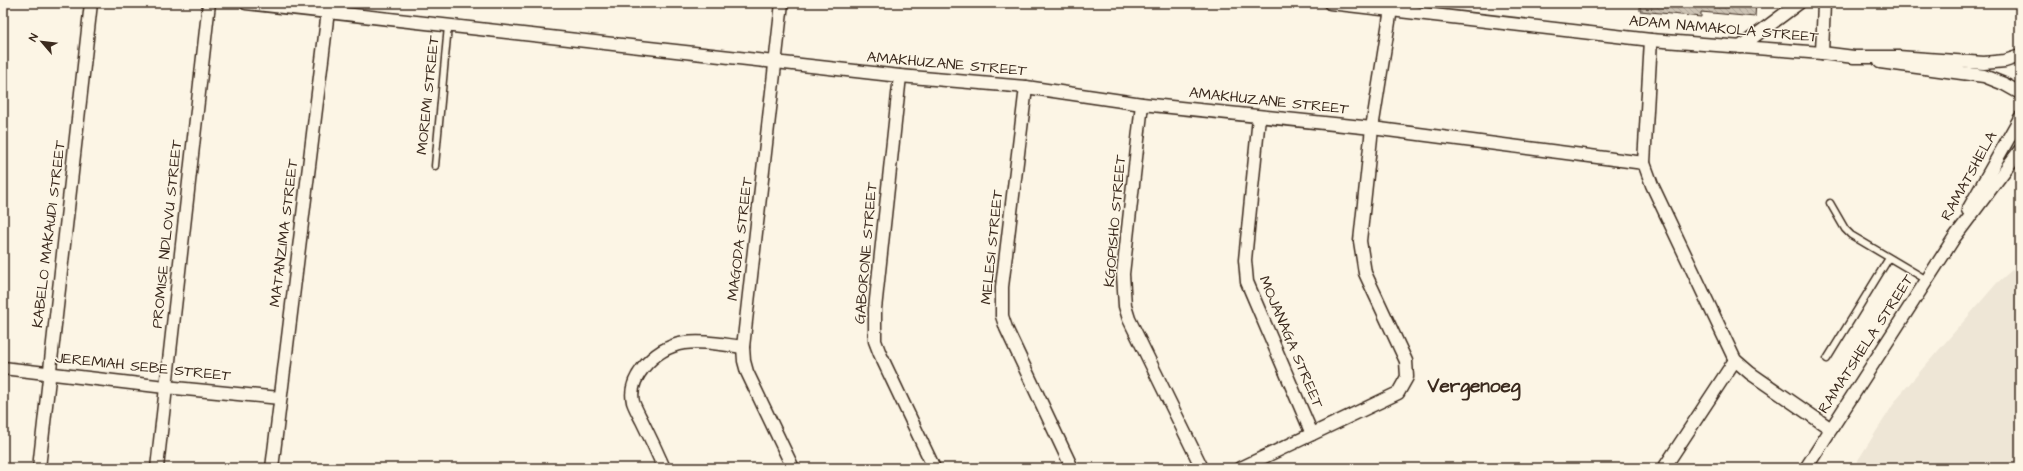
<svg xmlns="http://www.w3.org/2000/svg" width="2023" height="471" font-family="'Architects Daughter',sans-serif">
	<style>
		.built { fill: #eee6d6 }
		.building { fill: url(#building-back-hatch); stroke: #3b2a1e }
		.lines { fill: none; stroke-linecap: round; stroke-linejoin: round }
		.lane-casing { stroke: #3b2a1e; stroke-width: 9 }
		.street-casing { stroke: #3b2a1e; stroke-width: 15 }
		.lane { stroke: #fcf5e5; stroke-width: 6 }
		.street { stroke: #fcf5e5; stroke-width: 12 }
		.labels { text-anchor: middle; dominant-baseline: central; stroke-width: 3; stroke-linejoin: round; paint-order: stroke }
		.street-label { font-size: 15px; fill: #3b2a1e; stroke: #fcf5e5 }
		.district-label { font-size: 19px; font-weight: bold; fill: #3b2a1e; stroke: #fcf5e5 }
	</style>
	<defs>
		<pattern id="building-back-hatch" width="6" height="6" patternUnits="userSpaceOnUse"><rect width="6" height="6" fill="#ccc2b3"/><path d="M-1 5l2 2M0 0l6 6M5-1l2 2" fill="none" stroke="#b0a79a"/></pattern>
	</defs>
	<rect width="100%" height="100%" fill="#fcf5e5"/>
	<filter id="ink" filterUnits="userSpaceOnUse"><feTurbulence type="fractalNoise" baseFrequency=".025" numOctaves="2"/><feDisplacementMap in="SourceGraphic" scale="8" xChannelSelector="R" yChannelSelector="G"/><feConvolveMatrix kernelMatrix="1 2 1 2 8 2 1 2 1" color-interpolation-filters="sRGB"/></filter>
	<g filter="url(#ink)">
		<path class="built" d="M2020 263V468H1853L1898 397 1997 283Z"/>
		<path class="building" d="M1640 3H1756L1755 17 1701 12V17L1640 11Z"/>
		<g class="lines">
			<defs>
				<g id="lane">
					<path d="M435 166 448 26"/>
					<path d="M1830 203 1845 229 1851 235 1927 280"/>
					<path d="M1827 359 1889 258"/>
				</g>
				<g id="street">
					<path d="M246 3 900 76 1026 87 1142 104 1372 128 1644 163"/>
					<path d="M782 3 743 347 744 361 747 372 793 468"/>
					<path d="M1330 3 1651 40 1822 53 1854 57H1898L1984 63 2005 61 2020 56"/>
					<path d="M1651 40 1644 163 1652 185 1735 360 1750 373 1831 429"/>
					<path d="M1740 47 1799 3"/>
					<path d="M1822 53 1824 3"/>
					<path d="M1880 62 1984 76 2004 84 2020 93"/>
					<path d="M900 76 875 309V341L880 354 934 468"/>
					<path d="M1026 87 1002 287V316L1006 328 1072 468"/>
					<path d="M1142 104 1123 274 1125 306 1129 319 1202 468"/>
					<path d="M1259 117 1245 260 1247 282 1312 434"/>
					<path d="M1968 210 2020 118"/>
					<path d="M3 368 165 387 280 398"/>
					<path d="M39 468 91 3"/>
					<path d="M157 468 209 3"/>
					<path d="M272 468 329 3"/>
					<path d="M664 468C657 452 650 437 642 421 639 415 635 408 633 402 630 389 635 378 643 368 672 333 703 342 743 347"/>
					<path d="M1241 468 1398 393 1407 377 1406 361 1365 273 1360 241 1372 128 1392 3"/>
					<path d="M1664 468 1735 360"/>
					<path d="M1806 468 1954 238 2020 150"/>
				</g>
			</defs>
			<use href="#lane" class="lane-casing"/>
			<use href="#street" class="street-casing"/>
			<use href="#lane" class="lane"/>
			<use href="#street" class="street"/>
		</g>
	</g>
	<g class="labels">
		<g class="street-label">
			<text transform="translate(1724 29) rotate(5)">ADAM NAMAKOLA STREET</text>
			<text transform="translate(947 64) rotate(5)">AMAKHUZANE STREET</text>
			<text transform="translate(428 95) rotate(-84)">MOREMI STREET</text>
			<text transform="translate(1269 101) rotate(6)">AMAKHUZANE STREET</text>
			<text transform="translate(1969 176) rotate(-61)">RAMATSHELA</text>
			<text transform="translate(1115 221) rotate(-85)">KGOPISHO STREET</text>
			<text transform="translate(284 233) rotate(-83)">MATANZIMA STREET</text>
			<text transform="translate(49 234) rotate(-83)">KABELO MAKAUDI STREET</text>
			<text transform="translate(167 234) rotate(-84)">PROMISE NDLOVU STREET</text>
			<text transform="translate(740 239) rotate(-83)">MAGODA STREET</text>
			<text transform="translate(992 247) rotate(-84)">MELESI STREET</text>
			<text transform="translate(866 253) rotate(-85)">GABORONE STREET</text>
			<text transform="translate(1291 342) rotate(67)">MOJANAGA STREET</text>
			<text transform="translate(1866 344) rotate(-57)">RAMATSHELA STREET</text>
			<text transform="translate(143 367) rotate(6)">JEREMIAH SEBE STREET</text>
		</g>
		<g class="district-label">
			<text x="1474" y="386">Vergenoeg</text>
		</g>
	</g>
	<rect width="2023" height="471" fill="none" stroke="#fcf5e5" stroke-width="16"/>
	<rect x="8" y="8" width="2007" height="455" fill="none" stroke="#3b2a1e" stroke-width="1.5" filter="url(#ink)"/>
	<g transform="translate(42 42) rotate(298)" stroke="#fcf5e5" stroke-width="3" paint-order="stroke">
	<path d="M0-3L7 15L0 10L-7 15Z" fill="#3b2a1e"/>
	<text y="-6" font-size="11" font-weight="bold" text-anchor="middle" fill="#3b2a1e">N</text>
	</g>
</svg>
